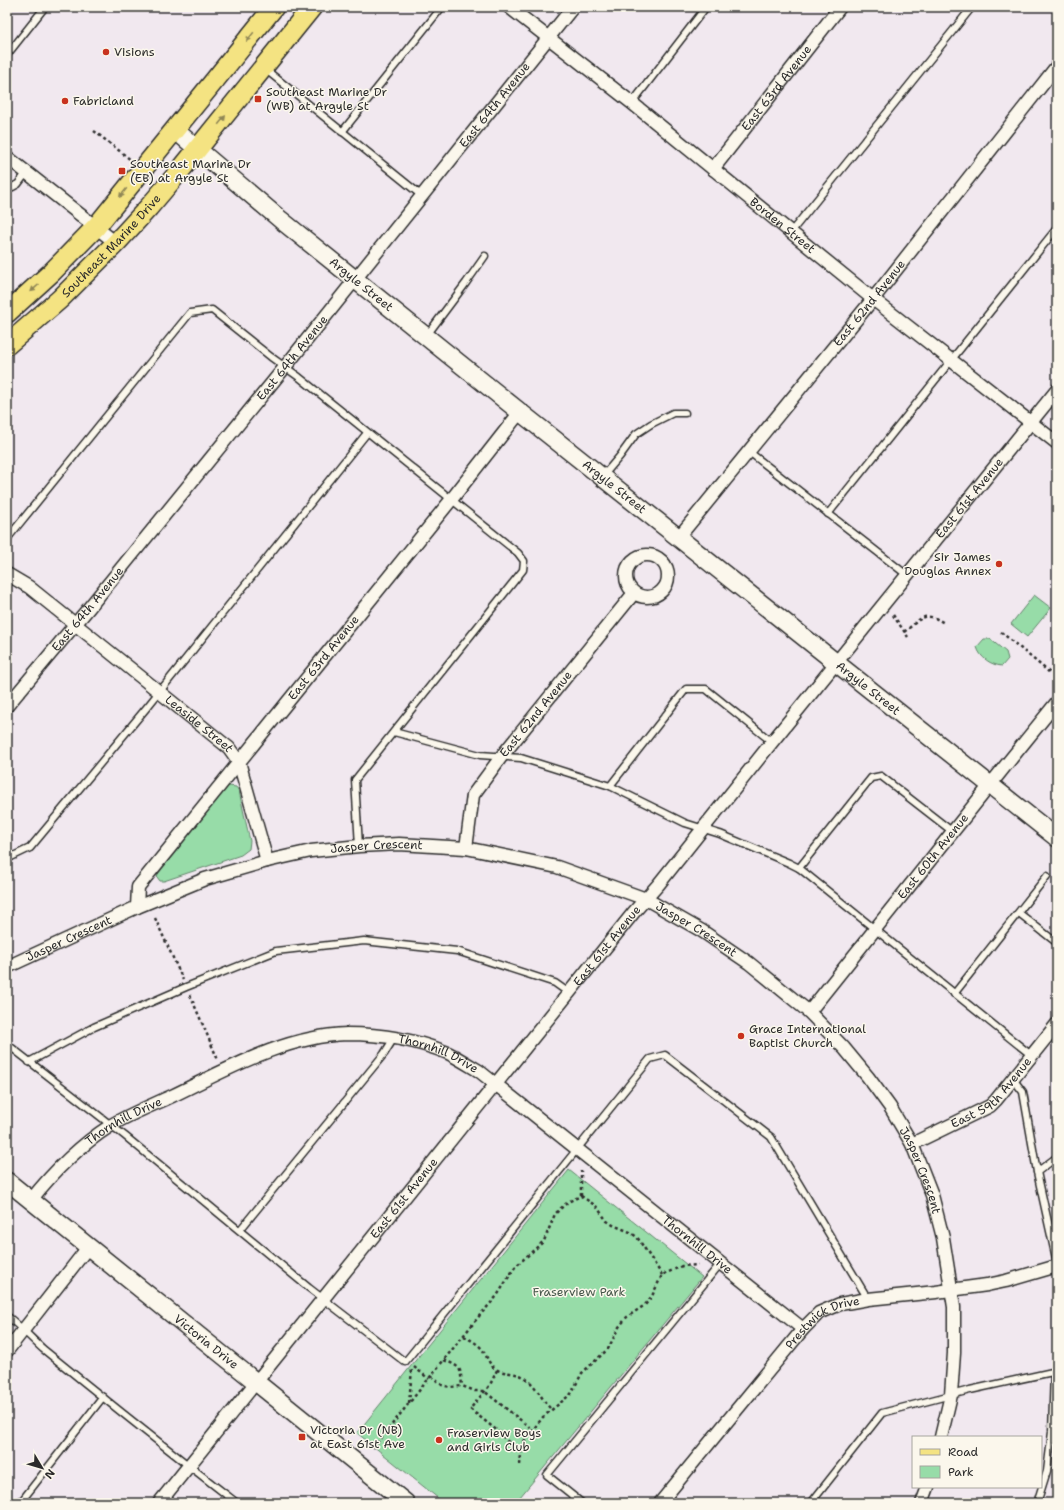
<svg xmlns="http://www.w3.org/2000/svg" width="1064" height="1510" font-family="'Shantell Sans',sans-serif">
	<style>
		.green { fill: #97dca8; stroke: #61846a }
		.lines { fill: none; stroke-linecap: round; stroke-linejoin: round }
		.lane-casing { stroke: #2b2b2b; stroke-width: 9 }
		.street-casing { stroke: #2b2b2b; stroke-width: 15 }
		.secondary-casing { stroke: #2b2b2b; stroke-width: 20 }
		.primary-casing { stroke: #2b2b2b; stroke-width: 22 }
		.path { stroke: #2b2b2b; stroke-width: 2.5; stroke-dasharray: 3 3; stroke-linecap: butt }
		.lane { stroke: #fbf7ec; stroke-width: 6 }
		.street { stroke: #fbf7ec; stroke-width: 12 }
		.secondary { stroke: #fbf7ec; stroke-width: 17 }
		.primary { stroke: #f4e382; stroke-width: 19 }
		.oneway { fill: #908756 }
		.poi-dot { fill: #c8321e; stroke: #fbf7ec; stroke-width: 1.5 }
		.labels { text-anchor: middle; dominant-baseline: central; stroke-width: 3; stroke-linejoin: round; paint-order: stroke }
		.poi-label { font-size: 12px; fill: #2b2b2b; stroke: #fbf7ec; text-anchor: start }
		.street-label { font-size: 12px; fill: #2b2b2b; stroke: #fbf7ec }
		.park-label { font-size: 12px; fill: #46574a; stroke: #fbf7ec }
	</style>
	<rect width="100%" height="100%" fill="#f1e8ef"/>
	<filter id="ink" filterUnits="userSpaceOnUse"><feTurbulence type="fractalNoise" baseFrequency=".025" numOctaves="2"/><feDisplacementMap in="SourceGraphic" scale="8" xChannelSelector="R" yChannelSelector="G"/><feConvolveMatrix kernelMatrix="1 2 1 2 8 2 1 2 1" color-interpolation-filters="sRGB"/></filter>
	<g filter="url(#ink)">
		<g class="green">
			<path d="M1034 595 1051 608 1027 637 1011 624Z"/>
			<path d="M984 639H990L1006 652 1008 659 1002 666C991 665 980 658 977 647Z"/>
			<path d="M229 786 236 787 239 791 250 841 249 849 241 855 164 881H160L157 877 158 874 226 788Z"/>
			<path d="M569 1170 702 1277 515 1503H444L357 1433Z"/>
		</g>
		<g class="lines">
			<defs>
				<g id="lane">
					<path d="M7 55 45 7"/>
					<path d="M265 69 422 196"/>
					<path d="M632 103 706 7"/>
					<path d="M342 132 442 7"/>
					<path d="M7 190 18 184 27 172"/>
					<path d="M791 232 972 7"/>
					<path d="M427 335 466 283 485 256"/>
					<path d="M748 451 907 575"/>
					<path d="M603 476 620 456 636 434 651 424 673 413H685"/>
					<path d="M828 514 1057 228"/>
					<path d="M7 539 190 313 212 310 271 357 299 377 518 553 524 561 523 570 355 780 359 846"/>
					<path d="M394 732 480 755 521 758 610 786 685 823 720 834 789 863 799 868 1031 1055"/>
					<path d="M610 786 686 689H706L772 742"/>
					<path d="M7 859 30 848 148 706 367 433"/>
					<path d="M799 868 871 778 881 776 953 832"/>
					<path d="M1019 913 1057 943"/>
					<path d="M954 994 1047 876"/>
					<path d="M7 1044 125 1136 309 1288 405 1362 650 1059 665 1055 771 1137 868 1299"/>
					<path d="M29 1062 94 1027 186 987 276 951 364 941 457 951 555 983 569 993"/>
					<path d="M1013 1079 1023 1092 1037 1172 1057 1263"/>
					<path d="M1037 1172 1057 1157"/>
					<path d="M240 1230 384 1054 394 1038"/>
					<path d="M7 1316C20 1326 31 1338 43 1349 107 1401 172 1453 237 1503"/>
					<path d="M20 1503 103 1397"/>
					<path d="M582 1503 547 1475 721 1263"/>
					<path d="M811 1503 882 1413 970 1390 1057 1371"/>
					<path d="M1037 1503 1047 1471 1052 1432 1054 1371"/>
				</g>
				<g id="street">
					<path id="s1" d="M509 7 632 103 873 299 1057 443"/>
					<path d="M7 157 116 243"/>
					<path id="s2" d="M713 169 840 7"/>
					<path id="s3" d="M678 538 873 299 1057 66"/>
					<circle cx="647" cy="576" r="21"/>
					<path id="s4" d="M7 574 29 587 229 748 239 762 267 861"/>
					<path id="s5" d="M7 706 88 609 285 367 573 7"/>
					<path id="s6" d="M466 848 473 795 501 757 634 593"/>
					<path id="s7" d="M137 907 138 887 451 500 520 412"/>
					<path id="s8" d="M7 967 137 907 205 879 267 861 311 851 359 846 399 844 466 848 557 867 646 899 702 931 749 963 809 1012 844 1048 868 1077 890 1107 912 1144 932 1195 943 1238 954 1307V1353L951 1395 941 1437"/>
					<path id="s9" d="M809 1012 1006 765 1057 702"/>
					<path id="s10" d="M912 1144 990 1106 996 1100 1057 1024"/>
					<path id="s11" d="M31 1200C54 1171 79 1146 110 1126 127 1115 153 1105 172 1096 228 1069 285 1036 347 1034 382 1034 416 1040 448 1053 458 1058 469 1065 479 1071L803 1329"/>
					<path d="M7 1351 89 1246"/>
					<path id="s12" d="M159 1503 634 912 658 885 772 742 1057 390"/>
					<path id="s13" d="M660 1503 803 1329 819 1313 840 1304 868 1299 936 1292 987 1285 1006 1281 1057 1266"/>
					<path d="M922 1503 928 1487"/>
				</g>
				<g id="secondary">
					<path id="s14" d="M175 130 281 220 520 412 1057 838"/>
					<path id="s15" d="M7 1181 406 1503"/>
				</g>
				<g id="primary">
					<path d="M7 313 52 272 96 227 274 7"/>
					<path id="s16" d="M7 345 60 299 116 243 149 207 183 167 312 7"/>
				</g>
			</defs>
			<use href="#lane" class="lane-casing"/>
			<use href="#street" class="street-casing"/>
			<use href="#secondary" class="secondary-casing"/>
			<use href="#primary" class="primary-casing"/>
			<g class="path">
				<path d="M94 131 131 160"/>
				<path d="M893 615 908 637"/>
				<path d="M904 632C921 619 924 610 944 623"/>
				<path d="M1001 632 1056 678"/>
				<path d="M155 918 183 980"/>
				<path d="M190 995 218 1060"/>
				<path d="M581 1196 596 1206 607 1221 613 1225 630 1232 637 1237 662 1275"/>
				<path d="M581 1196V1171"/>
				<path d="M464 1336C472 1341 481 1345 485 1354 488 1359 489 1363 493 1367 501 1375 516 1371 525 1378 537 1386 541 1399 551 1409"/>
				<path d="M444 1360C463 1368 460 1368 462 1386"/>
				<path d="M414 1367 429 1379"/>
				<path d="M497 1370 490 1385 470 1409 499 1432 506 1440 521 1452"/>
				<path d="M431 1376 442 1385 450 1387 462 1386 475 1391H484L533 1430"/>
				<path d="M409 1403 412 1369"/>
				<path d="M373 1448 480 1315 497 1296 515 1267 544 1241 555 1214 560 1209 568 1202 581 1196"/>
				<path d="M520 1465 522 1444 543 1417 571 1394 582 1373 608 1349 619 1327 627 1317 645 1305 652 1296 662 1275 682 1266 698 1265"/>
			</g>
			<use href="#lane" class="lane"/>
			<use href="#street" class="street"/>
			<use href="#secondary" class="secondary"/>
			<use href="#primary" class="primary"/>
		</g>
		<defs><path id="oneway-solid" d="M-6-.8H1V-3.2L6.5 0L1 3.2V.8H-6Z"/></defs>
		<g class="oneway">
			<use href="#oneway-solid" transform="translate(250 37) rotate(129)"/>
			<use href="#oneway-solid" transform="translate(222 120) rotate(-51)"/>
			<use href="#oneway-solid" transform="translate(123 193) rotate(129)"/>
			<use href="#oneway-solid" transform="translate(35 288) rotate(138)"/>
		</g>
	</g>
	<g class="poi-dot">
		<circle cx="106" cy="52" r="4"/>
		<rect x="254" y="95" width="8" height="8" rx="2"/>
		<circle cx="65" cy="101" r="4"/>
		<rect x="118" y="167" width="8" height="8" rx="2"/>
		<circle cx="999" cy="564" r="4"/>
		<circle cx="741" cy="1036" r="4"/>
		<rect x="298" y="1433" width="8" height="8" rx="2"/>
		<circle cx="439" cy="1440" r="4"/>
	</g>
	<g class="labels">
		<g class="poi-label">
			<text x="114" y="52">Visions</text>
			<text x="266" y="92">Southeast Marine Dr<tspan x="266" dy="14">(WB) at Argyle St</tspan></text>
			<text x="73" y="101">Fabricland</text>
			<text x="130" y="164">Southeast Marine Dr<tspan x="130" dy="14">(EB) at Argyle St</tspan></text>
			<text x="991" y="557" text-anchor="end">Sir James<tspan x="991" dy="14">Douglas Annex</tspan></text>
			<text x="749" y="1029">Grace International<tspan x="749" dy="14">Baptist Church</tspan></text>
			<text x="310" y="1430">Victoria Dr (NB)<tspan x="310" dy="14">at East 61st Ave</tspan></text>
			<text x="447" y="1433">Fraserview Boys<tspan x="447" dy="14">and Girls Club</tspan></text>
		</g>
		<g class="street-label">
			<text stroke="none"><textPath href="#s2" startOffset="103">East 63rd Avenue</textPath></text>
			<text stroke="none"><textPath href="#s5" startOffset="774">East 64th Avenue</textPath></text>
			<text stroke="none"><textPath href="#s1" startOffset="350">Borden Street</textPath></text>
			<text stroke="none"><textPath href="#s16" startOffset="144">Southeast Marine Drive</textPath></text>
			<text stroke="none"><textPath href="#s14" startOffset="242">Argyle Street</textPath></text>
			<text stroke="none"><textPath href="#s3" startOffset="303">East 62nd Avenue</textPath></text>
			<text stroke="none"><textPath href="#s5" startOffset="450">East 64th Avenue</textPath></text>
			<text stroke="none"><textPath href="#s14" startOffset="566">Argyle Street</textPath></text>
			<text stroke="none"><textPath href="#s12" startOffset="1291">East 61st Avenue</textPath></text>
			<text stroke="none"><textPath href="#s5" startOffset="126">East 64th Avenue</textPath></text>
			<text stroke="none"><textPath href="#s7" startOffset="315">East 63rd Avenue</textPath></text>
			<text stroke="none"><textPath href="#s14" startOffset="890">Argyle Street</textPath></text>
			<text stroke="none"><textPath href="#s6" startOffset="156">East 62nd Avenue</textPath></text>
			<text stroke="none"><textPath href="#s4" startOffset="244">Leaside Street</textPath></text>
			<text stroke="none"><textPath href="#s8" startOffset="392">Jasper Crescent</textPath></text>
			<text stroke="none"><textPath href="#s9" startOffset="199">East 60th Avenue</textPath></text>
			<text stroke="none"><textPath href="#s8" startOffset="728">Jasper Crescent</textPath></text>
			<text stroke="none"><textPath href="#s8" startOffset="68">Jasper Crescent</textPath></text>
			<text stroke="none"><textPath href="#s12" startOffset="715">East 61st Avenue</textPath></text>
			<text stroke="none"><textPath href="#s11" startOffset="459">Thornhill Drive</textPath></text>
			<text stroke="none"><textPath href="#s10" startOffset="96">East 59th Avenue</textPath></text>
			<text stroke="none"><textPath href="#s11" startOffset="123">Thornhill Drive</textPath></text>
			<text stroke="none"><textPath href="#s8" startOffset="1064">Jasper Crescent</textPath></text>
			<text stroke="none"><textPath href="#s12" startOffset="391">East 61st Avenue</textPath></text>
			<text stroke="none"><textPath href="#s11" startOffset="783">Thornhill Drive</textPath></text>
			<text stroke="none"><textPath href="#s13" startOffset="246">Prestwick Drive</textPath></text>
			<text stroke="none"><textPath href="#s15" startOffset="256">Victoria Drive</textPath></text>
		</g>
		<g class="park-label">
			<text x="579" y="1292">Fraserview Park</text>
		</g>
	</g>
	<rect width="1064" height="1510" fill="none" stroke="#fbf7ec" stroke-width="24"/>
	<rect x="12" y="12" width="1040" height="1486" fill="none" stroke="#2b2b2b" stroke-width="1.5" filter="url(#ink)"/>
	<rect x="912" y="1436" width="130" height="52" fill="#fbf7ec" stroke="#a8a59f"/>
	<rect x="920" y="1449" width="20" height="6" fill="#f4e382" stroke="#a8a59f"/>
	<text x="948" y="1456" font-size="12" fill="#2b2b2b">Road</text>
	<rect x="920" y="1466" width="20" height="12" fill="#97dca8" stroke="#a8a59f"/>
	<text x="948" y="1476" font-size="12" fill="#2b2b2b">Park</text>
	<g transform="translate(42 1468) rotate(128)" stroke="#fbf7ec" stroke-width="3" paint-order="stroke">
	<path d="M0-3L7 15L0 10L-7 15Z" fill="#2b2b2b"/>
	<text y="-6" font-size="11" font-weight="bold" text-anchor="middle" fill="#2b2b2b">N</text>
	</g>
</svg>
